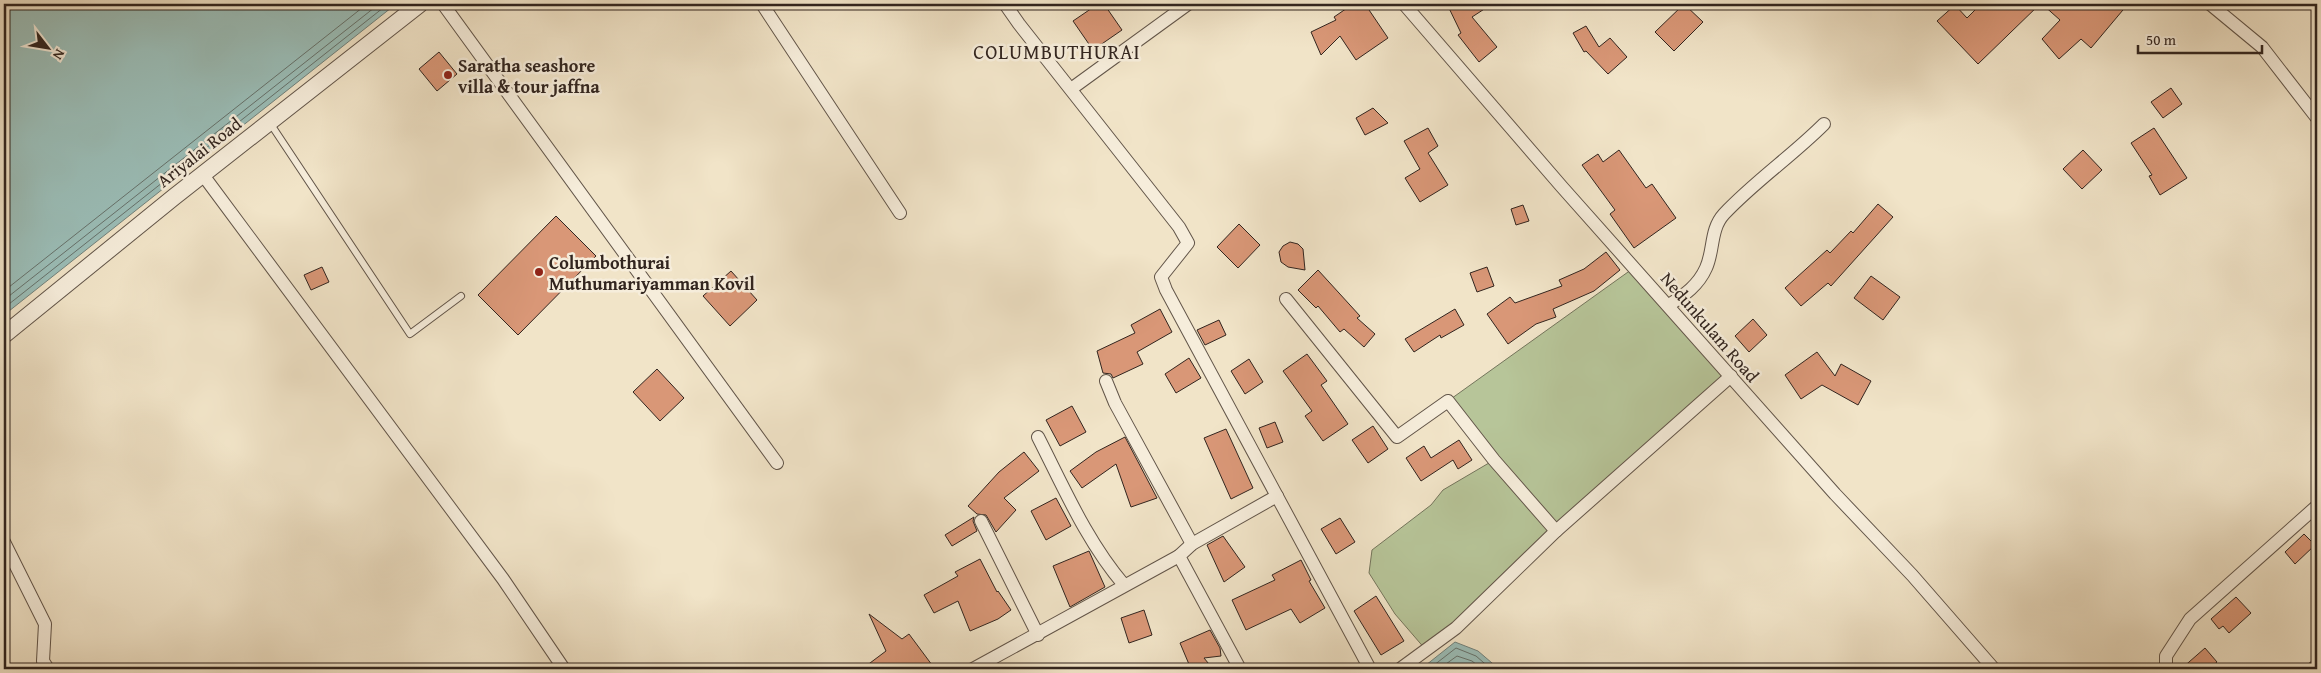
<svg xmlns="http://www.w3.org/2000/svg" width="2321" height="673" font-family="'Gentium Book Plus',serif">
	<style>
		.green { fill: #b7c599; stroke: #74755c }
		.water { fill: #9bbeb8; stroke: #71817b }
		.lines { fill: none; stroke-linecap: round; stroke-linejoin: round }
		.shore { stroke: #66726c; stroke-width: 1 }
		.building { fill: #d99777; stroke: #32251f }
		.service-casing { stroke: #625549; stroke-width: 8 }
		.minor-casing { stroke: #625549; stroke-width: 14 }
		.tertiary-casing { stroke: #625549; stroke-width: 18 }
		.service { stroke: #f6eddb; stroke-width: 6 }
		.minor { stroke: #f6eddb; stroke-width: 12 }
		.tertiary { stroke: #f6eddb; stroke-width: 16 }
		.rail-casing { stroke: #32251f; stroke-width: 5.5 }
		.rail { stroke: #f6eddb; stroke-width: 4; stroke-dasharray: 11; stroke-linecap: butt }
		.poi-dot { fill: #8f2418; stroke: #f6eddb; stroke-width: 2 }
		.labels { text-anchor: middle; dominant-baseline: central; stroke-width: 5; stroke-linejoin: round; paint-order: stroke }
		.poi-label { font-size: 18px; font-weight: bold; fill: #32251f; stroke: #f6eddb; text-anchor: start }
		.street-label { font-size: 18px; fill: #32251f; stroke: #f6eddb }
		.quarter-label { font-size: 20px; letter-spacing: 1px; fill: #32251f; stroke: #f6eddb }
	</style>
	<rect width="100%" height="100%" fill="#f1e4c8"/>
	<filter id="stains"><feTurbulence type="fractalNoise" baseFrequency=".004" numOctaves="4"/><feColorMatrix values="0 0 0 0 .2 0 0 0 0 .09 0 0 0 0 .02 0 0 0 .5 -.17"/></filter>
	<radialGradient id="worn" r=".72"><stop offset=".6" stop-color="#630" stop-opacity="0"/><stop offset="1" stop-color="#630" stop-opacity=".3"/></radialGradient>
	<path class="green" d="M1635 267 1731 376 1426 650 1395 614 1369 573 1372 550 1431 505 1443 490 1494 460 1448 401Z"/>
	<g class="water">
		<path d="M4 4H396L4 315Z"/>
		<path d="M1455 642 1478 651 1499 669H1421Z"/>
	</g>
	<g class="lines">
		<g class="shore">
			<path d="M4 291 367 4"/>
			<path d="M4 300 379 4"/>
			<path d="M4 308 388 4"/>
			<path d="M1429 669 1456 648 1476 656 1491 669"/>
			<path d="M1439 669 1457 656 1472 661 1482 669"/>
		</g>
	</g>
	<g class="building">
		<path d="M1098 4H1104L1122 30 1093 50 1073 21Z"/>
		<path d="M1353 4H1365L1388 38 1356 60 1340 36 1321 55 1311 32 1336 20 1334 17Z"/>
		<path d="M1447 4H1492L1472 17 1497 47 1479 62 1458 35 1461 33Z"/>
		<path d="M1684 4 1703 22 1674 51 1655 32Z"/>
		<path d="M1981 4H2040L1978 64 1937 21 1955 5 1967 18Z"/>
		<path d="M2042 4H2128L2091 48 2081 39 2059 59 2042 39 2060 20Z"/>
		<path d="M1586 26 1599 47 1610 38 1627 57 1608 74 1586 51 1584 52 1573 33Z"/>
		<path d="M439 52 457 74 437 91 419 69Z"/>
		<path d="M2171 88 2182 104 2163 118 2151 102Z"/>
		<path d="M1373 108 1388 123 1365 135 1356 118Z"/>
		<path d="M1428 128 1438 146 1428 153 1448 185 1420 202 1405 178 1420 169 1404 141Z"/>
		<path d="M2154 128 2187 178 2160 195 2149 176 2152 175 2131 143Z"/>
		<path d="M1619 150 1646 188 1652 184 1676 218 1634 248 1610 214 1615 210 1582 165 1598 154 1603 162Z"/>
		<path d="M2083 150 2102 170 2082 189 2063 169Z"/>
		<path d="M1878 204 1893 217 1831 286 1828 283 1801 306 1785 288 1827 250 1830 253 1851 231 1853 233Z"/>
		<path d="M1523 205 1529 221 1516 225 1511 209Z"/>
		<path d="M556 216 596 256 518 335 478 295Z"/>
		<path d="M1239 224 1260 245 1238 268 1217 247Z"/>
		<path d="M1290 242 1298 244 1303 249 1305 270 1288 267 1281 262 1279 252 1283 246Z"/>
		<path d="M1606 252 1620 270 1594 291 1553 309 1556 317 1536 324 1508 344 1487 314 1510 297 1515 303 1562 286 1559 280 1584 269Z"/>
		<path d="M322 267 329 282 311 290 304 275Z"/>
		<path d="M1487 267 1494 286 1477 292 1470 273Z"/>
		<path d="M1318 270 1360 316 1357 318 1375 334 1364 347 1344 329 1340 332 1318 306 1316 308 1298 290Z"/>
		<path d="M731 271 757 300 730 326 703 296Z"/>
		<path d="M1871 276 1900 297 1883 320 1854 298Z"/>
		<path d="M1160 309 1172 332 1137 352 1143 364 1113 378 1111 374 1103 373 1097 351 1135 333 1131 325Z"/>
		<path d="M1455 309 1464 325 1441 338 1440 335 1414 352 1405 339Z"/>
		<path d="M1753 319 1767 335 1749 352 1735 336Z"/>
		<path d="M1219 320 1226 335 1205 345 1197 330Z"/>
		<path d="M1817 352 1835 376 1841 364 1871 381 1858 405 1822 385 1801 399 1785 375Z"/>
		<path d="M1307 354 1327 381 1321 385 1348 424 1323 441 1305 416 1312 411 1283 371Z"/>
		<path d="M1189 358 1201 378 1176 393 1165 374Z"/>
		<path d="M1249 359 1263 382 1245 394 1231 371Z"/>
		<path d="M657 369 684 398 660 421 633 392Z"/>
		<path d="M1072 406 1086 432 1060 446 1046 420Z"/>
		<path d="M1275 422 1283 442 1267 448 1259 428Z"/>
		<path d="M1373 426 1388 449 1368 463 1352 440Z"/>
		<path d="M1226 429 1253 488 1231 499 1204 438Z"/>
		<path d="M1125 437 1157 498 1131 507 1116 464 1082 488 1070 471 1096 452Z"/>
		<path d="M1459 440 1472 460 1458 469 1453 460 1421 481 1406 458 1424 446 1431 458Z"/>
		<path d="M1024 452 1039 471 1004 498 1016 510 996 532 986 515 977 514 968 506 999 472Z"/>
		<path d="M1056 498 1071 526 1046 540 1031 511Z"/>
		<path d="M974 517 973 521 977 531 952 546 945 535Z"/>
		<path d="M1340 518 1355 542 1336 554 1321 529Z"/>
		<path d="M2304 534 2315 545 2295 564 2285 552Z"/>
		<path d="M1223 536 1245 567 1224 582 1207 545Z"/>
		<path d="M1089 551 1105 587 1070 607 1053 566Z"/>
		<path d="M980 559 997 592 998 591 1011 610 998 619 970 631 958 601 934 613 924 595 958 576 955 572Z"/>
		<path d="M1301 560 1311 580 1309 581 1325 608 1300 623 1291 609 1246 630 1232 600 1275 580 1272 575Z"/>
		<path d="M1376 596 1404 641 1381 655 1354 611Z"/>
		<path d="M2236 597 2251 613 2229 633 2223 626 2219 629 2211 619Z"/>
		<path d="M1144 610 1152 635 1129 643 1121 618Z"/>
		<path d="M869 614 902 639 909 634 935 669H862L886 651Z"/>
		<path d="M1210 630 1220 648 1221 656 1204 658 1213 669H1191L1180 643Z"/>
		<path d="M2205 648 2217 662 2209 669H2181Z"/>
	</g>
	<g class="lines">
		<defs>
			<path id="service" d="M270 123 410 334 461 296"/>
			<g id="minor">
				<path d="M443 4 777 463"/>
				<path d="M762 4 900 213"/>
				<path d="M1005 4 1019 24 1179 227 1188 243 1161 277 1166 290 1370 669"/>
				<path d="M1404 4 1562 187 1835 494 1912 575 1994 669"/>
				<path d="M2210 4 2262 47 2317 118"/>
				<path d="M1071 89 1188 4"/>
				<path d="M203 175 503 579 564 669"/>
				<path d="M1286 299 1397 437 1448 401 1494 460 1556 531"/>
				<path d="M1669 305C1684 295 1698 286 1706 268 1714 251 1710 229 1724 214 1755 181 1792 156 1824 124"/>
				<path d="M1106 381 1115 403 1192 544"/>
				<path d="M1038 437C1064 488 1087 542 1124 585"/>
				<path d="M981 521 1038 635"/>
				<path d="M4 542 45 624 43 661 48 669"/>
				<path d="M973 669 1179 556"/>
				<path d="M1240 669 1179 556 1192 544 1277 496"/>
				<path d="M1400 669 1456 628 1556 531 1731 376"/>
				<path d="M2166 669V656L2190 619 2317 506"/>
			</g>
			<path id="tertiary" d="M4 335 174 197 420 4"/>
		</defs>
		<use href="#service" class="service-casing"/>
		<use href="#minor" class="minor-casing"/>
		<use href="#tertiary" class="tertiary-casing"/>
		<use href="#service" class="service"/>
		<use href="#minor" class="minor"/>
		<use href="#tertiary" class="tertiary"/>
		<defs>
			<path id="rail" d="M2306 669 2317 660"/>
		</defs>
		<use href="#rail" class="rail-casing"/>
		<use href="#rail" class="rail"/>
	</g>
	<g class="poi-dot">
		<circle cx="448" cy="75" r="5"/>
		<circle cx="539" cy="272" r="5"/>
	</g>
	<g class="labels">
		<g class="poi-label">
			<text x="458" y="65">Saratha seashore<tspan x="458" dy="21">villa &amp; tour jaffna</tspan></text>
			<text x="549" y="262">Columbothurai<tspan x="549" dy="21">Muthumariyamman Kovil</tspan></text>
		</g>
		<g class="street-label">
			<text transform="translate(199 152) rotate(-38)">Ariyalai Road</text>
			<text transform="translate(1710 327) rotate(49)">Nedunkulam Road</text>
		</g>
		<g class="quarter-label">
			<text x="1057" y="51">COLUMBUTHURAI</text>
		</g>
	</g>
	<rect width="2321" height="673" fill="none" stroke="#f1e4c8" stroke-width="20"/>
	<rect x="5" y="5" width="2311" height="663" fill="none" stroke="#32251f" stroke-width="2.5"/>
	<rect x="10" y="10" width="2301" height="653" fill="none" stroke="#32251f"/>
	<g transform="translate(48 48) rotate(121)" stroke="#f6eddb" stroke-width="4" paint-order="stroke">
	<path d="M0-4L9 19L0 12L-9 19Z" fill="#32251f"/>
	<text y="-8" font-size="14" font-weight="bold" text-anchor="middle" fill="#32251f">N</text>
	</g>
	<path d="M2138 45v8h124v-8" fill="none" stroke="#32251f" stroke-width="2.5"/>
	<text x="2146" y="45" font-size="15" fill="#32251f" stroke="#f6eddb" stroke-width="4" paint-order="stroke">50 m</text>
	<rect width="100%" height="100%" filter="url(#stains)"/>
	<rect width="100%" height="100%" fill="url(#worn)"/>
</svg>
